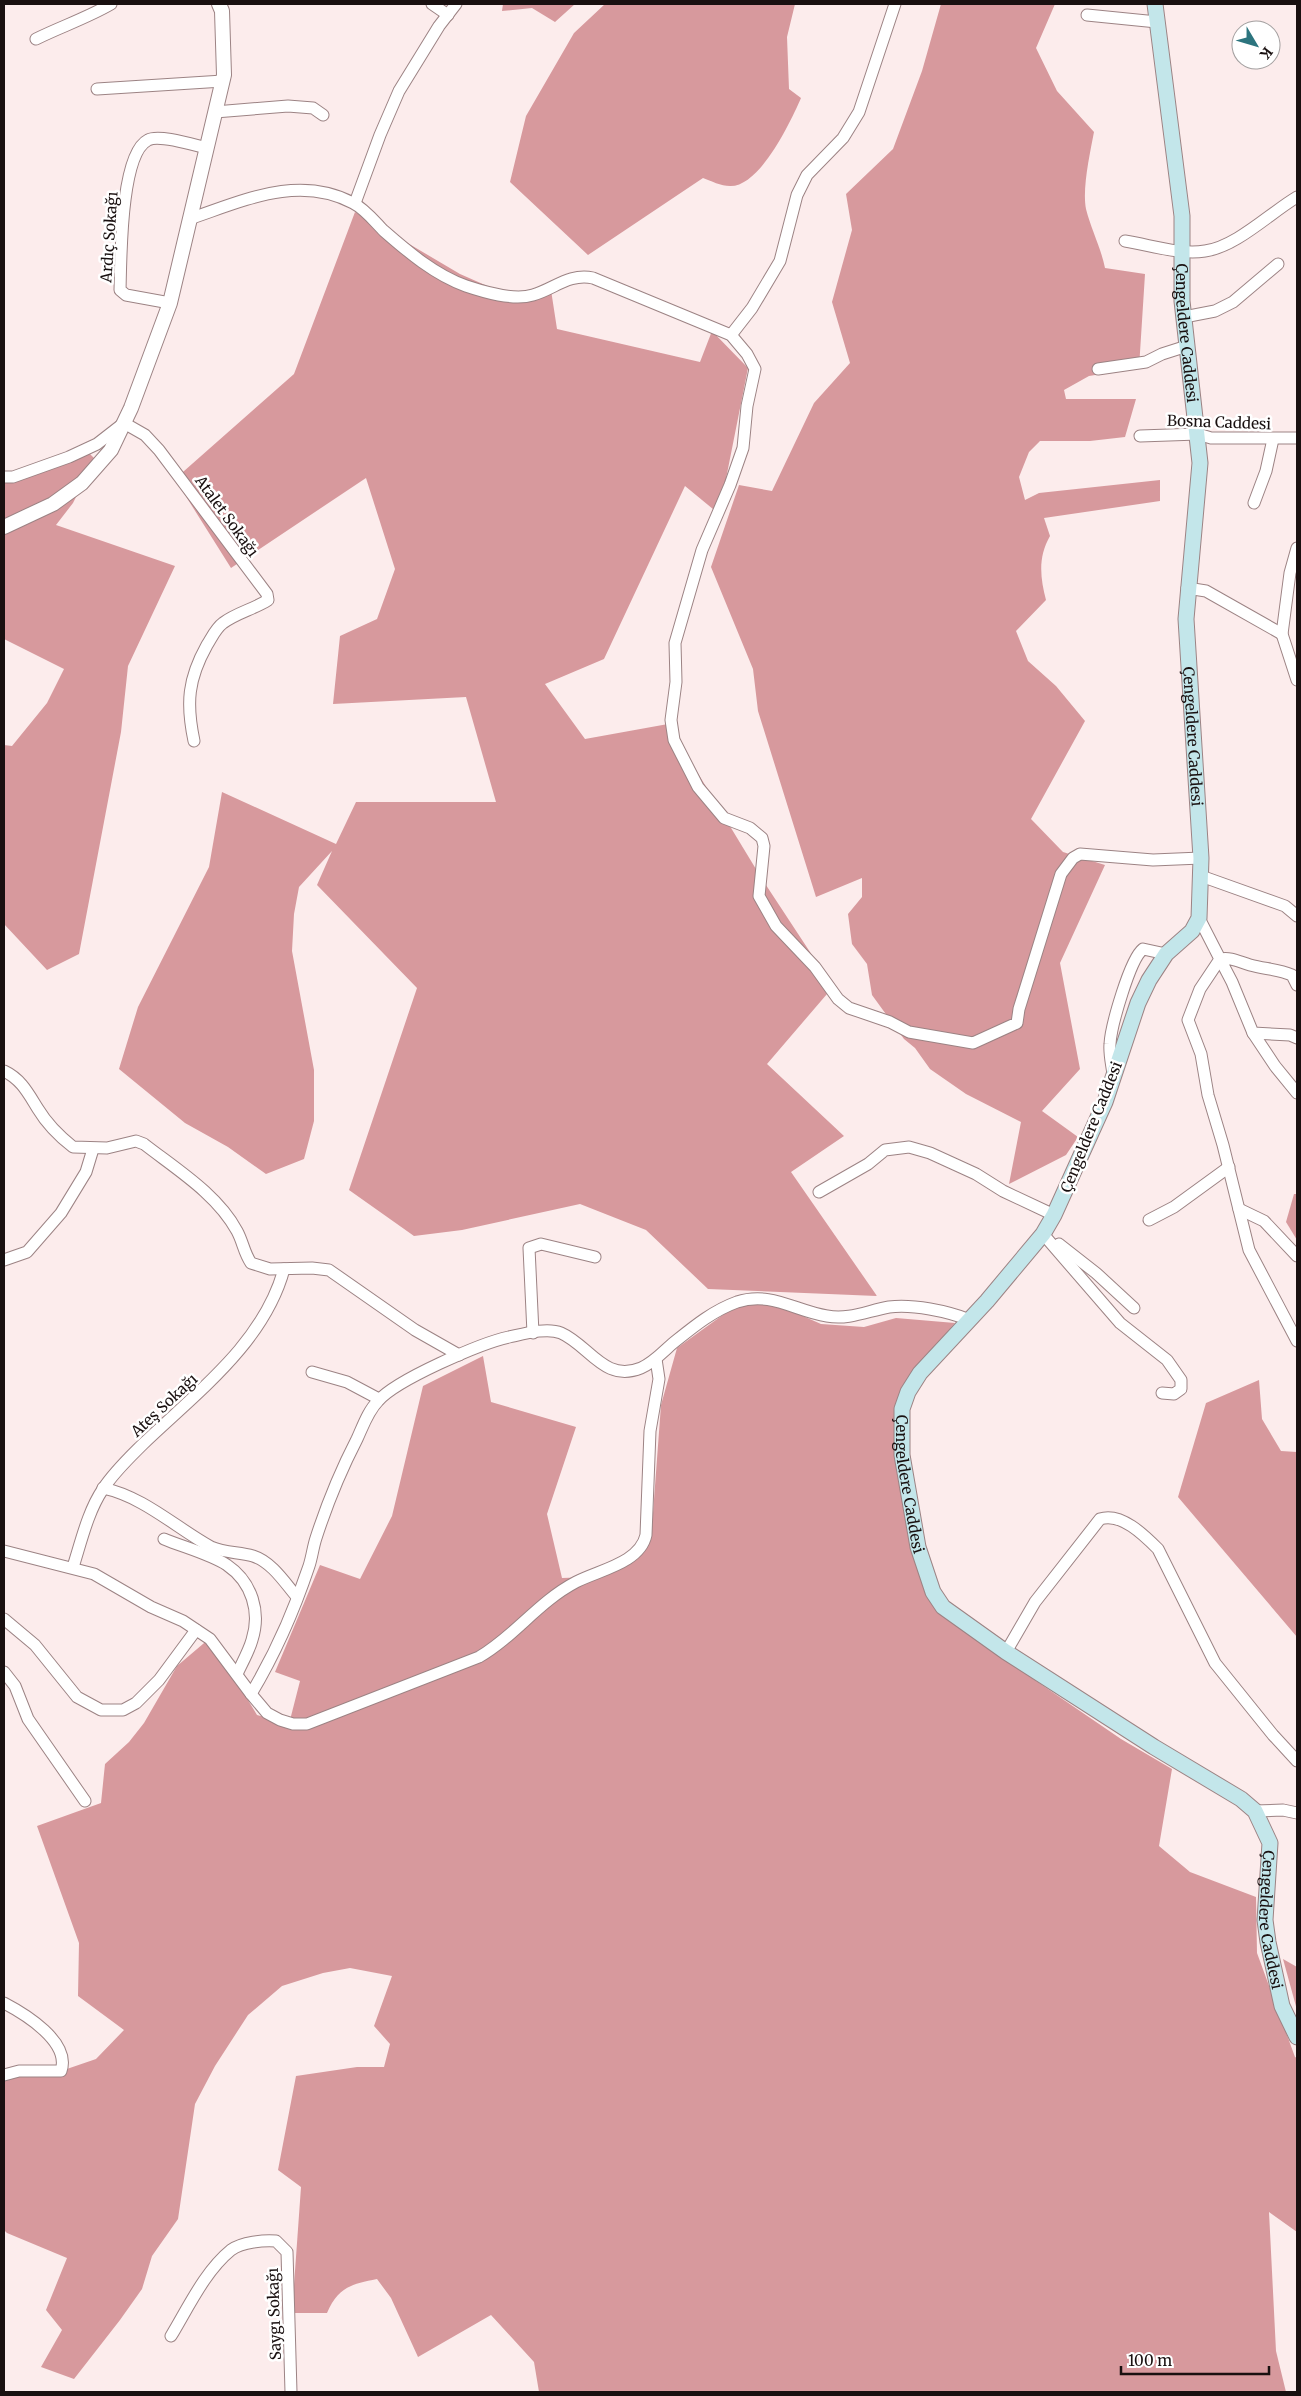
<svg xmlns="http://www.w3.org/2000/svg" width="1301" height="2396" font-family="Merriweather,serif">
	<style>
		.forest { fill: #d7999d }
		.lines { fill: none; stroke-linecap: round; stroke-linejoin: round }
		.minor-casing { stroke: #9c8384; stroke-width: 13 }
		.tertiary-casing { stroke: #9c8384; stroke-width: 16 }
		.secondary-casing { stroke: #9c8384; stroke-width: 17 }
		.minor { stroke: #fff; stroke-width: 11 }
		.tertiary { stroke: #fff; stroke-width: 14 }
		.secondary { stroke: #c3e6ea; stroke-width: 15 }
		.labels { text-anchor: middle; dominant-baseline: central; stroke-width: 5; stroke-linejoin: round; paint-order: stroke }
		.street-label { font-size: 15px; fill: #191010; stroke: #fff }
	</style>
	<rect width="100%" height="100%" fill="#fcecec"/>
	<g class="forest">
		<path d="M503 4H575L555 22 532 8 502 11Z"/>
		<path d="M605 4H795L787 37 789 89 801 98C791 121 760 187 730 186 721 186 711 181 703 178L588 255 510 182 526 116 574 33Z"/>
		<path d="M941 4H1055L1036 48 1057 91 1094 132C1090 153 1082 189 1086 209 1091 229 1101 248 1105 268L1145 274 1139 368 1089 376 1064 390 1066 399H1136L1125 437 1090 441H1040L1029 452 1019 477 1025 500 1039 493 1160 480V501L1044 518 1050 536C1038 557 1040 577 1046 600L1016 631 1028 661 1056 686 1085 721 1031 819 1063 852 1105 865 1060 963 1080 1069 1042 1111 1078 1137 1066 1155 1009 1184 1021 1122 966 1094 930 1069 915 1048 904 1039 872 995 867 964 852 944 848 914 862 897V878L816 897 758 711 753 669 711 567 739 485 772 491 814 403 850 363 832 302 852 230 846 194 893 149 922 71Z"/>
		<path d="M355 212 460 274 517 299 551 290 557 329 700 362 712 331 748 368 719 514 685 486 604 659 545 684 585 739 668 724 762 879 833 987 767 1064 844 1136 791 1172 877 1296 708 1289 646 1230 580 1204 462 1230 414 1236 349 1190 417 988 317 885 332 851 299 887 294 914 292 951 314 1070V1121L304 1159 266 1174 228 1147 185 1123 119 1069 138 1007 209 867 222 792 336 844 356 802H496L466 697 333 704 340 636 377 619 395 569 366 478 231 568 175 479 294 374Z"/>
		<path d="M89 453 95 459 73 503 56 525 175 566 128 666 121 732 79 954 47 970 4 924V745L12 746 47 703 64 669 4 639V481Z"/>
		<path d="M1294 1194H1297V1240L1286 1222Z"/>
		<path d="M771 1302 821 1324 864 1327 896 1318 955 1323 920 1364 897 1405 894 1455 910 1547 925 1591 1001 1657 1121 1739 1172 1769 1159 1846 1190 1872 1256 1897 1257 1953 1295 2057 1297 2058V2232L1269 2212 1276 2351 1286 2392H539L534 2362 491 2315 418 2357 391 2298 377 2279C352 2284 338 2287 327 2313H292L301 2187 278 2170 296 2076 357 2067H384L390 2044 374 2026 392 1976 350 1968 323 1973 282 1986 248 2015 215 2066 195 2104 178 2219 152 2256 142 2289 120 2320 74 2379 41 2367 62 2330 46 2310 67 2258 7 2233 4 2230V2075L61 2071 96 2059 124 2030 78 1996 79 1943 37 1826 101 1803 105 1764 129 1742 144 1723 177 1666 210 1638 257 1715 289 1724 300 1681 275 1672 320 1565 360 1579 392 1516 423 1386 483 1356 491 1402 576 1427 547 1514 562 1578 590 1577 641 1552 651 1540 661 1405 677 1348 738 1304Z"/>
		<path d="M1259 1380 1262 1419 1281 1451 1297 1452V1637L1178 1497 1206 1403Z"/>
		<path d="M1283 1959 1297 1967V2010Z"/>
	</g>
	<g class="lines">
		<defs>
			<g id="minor">
				<path d="M432 4 448 15"/>
				<path d="M1087 15 1157 22"/>
				<path d="M36 39C60 27 87 18 111 4"/>
				<path d="M97 89 223 81"/>
				<path d="M215 112 288 106 313 108 323 115"/>
				<path d="M355 203 380 135 399 91 439 26 456 4"/>
				<path d="M189 219C243 201 298 174 353 203 365 209 375 222 384 231 408 252 435 275 466 286 484 292 513 301 533 295 554 289 569 273 593 278L731 335 747 354 755 369 747 406 743 448 730 485 702 550 675 643 676 682 671 720 674 740 698 787 724 818 750 828 762 838 764 846 759 896 776 926 815 967 838 999 849 1008 890 1022 909 1032 973 1043 1017 1023 1019 1009 1061 874 1073 858 1080 854 1153 860 1201 858"/>
				<path d="M1125 241C1151 245 1179 255 1205 251 1236 247 1270 213 1297 197"/>
				<path d="M170 303 126 295 120 290C121 261 120 154 148 140 159 134 194 145 207 148"/>
				<path d="M1184 317 1215 311 1233 302 1278 264"/>
				<path d="M731 335 752 308 780 261 797 195 807 175 843 138 859 112 895 4"/>
				<path d="M1098 369 1146 362 1162 354 1187 346"/>
				<path d="M1140 436 1198 434 1211 438H1297"/>
				<path d="M4 477H13L69 457 97 444 124 423 145 435 159 450 267 594 268 600C254 609 236 613 223 623 216 628 212 637 207 645 188 679 186 703 194 741"/>
				<path d="M1254 503 1266 471 1273 439"/>
				<path d="M1297 548 1290 573 1282 634 1297 680"/>
				<path d="M1187 588 1206 591 1282 634"/>
				<path d="M1201 876 1285 906 1297 916"/>
				<path d="M1199 918 1220 959 1200 989 1188 1020 1201 1054 1208 1095 1223 1145 1249 1250 1297 1341"/>
				<path d="M1297 985 1292 975C1278 969 1264 969 1250 965 1239 962 1232 957 1220 959L1232 982 1253 1033 1290 1035 1297 1038"/>
				<path d="M1253 1033 1275 1066 1297 1093"/>
				<path d="M4 1071C21 1079 28 1093 38 1109 47 1124 59 1136 73 1147L107 1148 136 1141 144 1144C176 1169 217 1194 237 1231 243 1242 244 1253 251 1263L270 1269 312 1268 329 1270 415 1330 459 1355"/>
				<path d="M1113 1075C1112 1065 1109 1054 1110 1044 1111 1026 1130 959 1143 949L1166 954"/>
				<path d="M819 1192 868 1164 885 1150 909 1147 930 1153 976 1174 1003 1191 1054 1215"/>
				<path d="M1239 1209 1264 1221 1297 1256"/>
				<path d="M1149 1220 1174 1207 1229 1167"/>
				<path d="M1043 1234 1120 1323 1167 1360 1181 1380V1389L1174 1394 1162 1393"/>
				<path d="M1059 1244 1096 1273 1134 1308"/>
				<path d="M4 1260 27 1252 61 1213 86 1172 93 1149"/>
				<path d="M533 1333 529 1248 541 1244 595 1257"/>
				<path d="M312 1372 347 1382 379 1399"/>
				<path d="M103 1488C144 1497 175 1527 211 1547 225 1553 239 1552 253 1556 272 1562 285 1583 297 1597"/>
				<path d="M164 1539C183 1547 210 1554 227 1565 252 1582 261 1612 252 1640 249 1651 242 1663 237 1674"/>
				<path d="M4 1551 94 1574 151 1607 183 1621 210 1639 251 1694 267 1713 280 1720 293 1724H307L479 1657C515 1636 538 1602 576 1582 599 1570 640 1563 646 1535L650 1431 659 1379 656 1359"/>
				<path d="M73 1567C81 1542 88 1511 103 1489 114 1472 129 1458 143 1444 196 1393 264 1343 284 1269"/>
				<path d="M4 1619 35 1645 77 1697 101 1710H123L136 1703 159 1680 196 1630"/>
				<path d="M1006 1652 1035 1602 1100 1519C1121 1512 1144 1535 1158 1549L1215 1663 1273 1735 1297 1761"/>
				<path d="M4 1672 15 1686 28 1719 85 1801"/>
				<path d="M251 1694C275 1654 294 1611 309 1566 312 1557 313 1547 316 1538 327 1504 341 1470 357 1439 363 1426 368 1411 378 1401 396 1380 481 1343 509 1337 523 1334 547 1327 561 1333 589 1345 604 1383 641 1368 653 1363 663 1352 672 1344 692 1328 712 1311 737 1302 771 1291 795 1311 827 1316 849 1320 867 1311 889 1307 913 1304 947 1311 970 1320"/>
				<path d="M1255 1811 1283 1810 1297 1813"/>
				<path d="M4 2003C25 2014 71 2042 61 2071H19L4 2075"/>
				<path d="M171 2336C188 2308 205 2271 231 2250 242 2242 264 2240 276 2241L287 2252 291 2392"/>
			</g>
			<path id="tertiary" d="M4 527 53 504 82 483 111 450 131 408 170 303 224 75 222 11 219 4"/>
			<g id="secondary">
				<path id="s1" d="M1155 4 1182 216V301L1200 463 1186 619 1201 858 1199 918 1192 931 1166 954 1149 980 1138 1003 1105 1102 1054 1215 1043 1234 987 1301 920 1373 908 1392 902 1409V1455L918 1547 933 1592 943 1607 1006 1652 1154 1747 1241 1799 1255 1811 1270 1843 1265 1920 1268 1942 1282 2006 1297 2037"/>
			</g>
		</defs>
		<use href="#minor" class="minor-casing"/>
		<use href="#tertiary" class="tertiary-casing"/>
		<use href="#secondary" class="secondary-casing"/>
		<use href="#minor" class="minor"/>
		<use href="#tertiary" class="tertiary"/>
		<use href="#secondary" class="secondary"/>
	</g>
	<g class="labels">
		<g class="street-label">
			<text transform="translate(109 237) rotate(-86)">Ardıç Sokağı</text>
			<text stroke="none"><textPath href="#s1" startOffset="331">Çengeldere Caddesi</textPath></text>
			<text transform="translate(1219 422) rotate(2)">Bosna Caddesi</text>
			<text transform="translate(227 516) rotate(54)">Atalet Sokağı</text>
			<text stroke="none"><textPath href="#s1" startOffset="736">Çengeldere Caddesi</textPath></text>
			<text transform="translate(1091 1127) rotate(-68)">Çengeldere Caddesi</text>
			<text transform="translate(164 1405) rotate(-43)">Ateş Sokağı</text>
			<text stroke="none"><textPath href="#s1" startOffset="1576">Çengeldere Caddesi</textPath></text>
			<text stroke="none"><textPath href="#s1" startOffset="2191">Çengeldere Caddesi</textPath></text>
			<text transform="translate(274 2314) rotate(-92)">Saygı Sokağı</text>
		</g>
	</g>
	<rect width="1301" height="2396" fill="none" stroke="#191010" stroke-width="10"/>
	<g transform="translate(1256 45) rotate(128)"><circle r="24" fill="#ffffff" stroke="#a39f9f"/>
	<path d="M0-4L9 19L0 12L-9 19Z" fill="#2c747e"/>
	<text y="-8" font-size="14" font-weight="bold" text-anchor="middle" fill="#191010">K</text>
	</g>
	<path d="M1121 2366v8h148v-8" fill="none" stroke="#191010" stroke-width="2.5"/>
	<text x="1128" y="2366" font-size="15" fill="#191010" stroke="#ffffff" stroke-width="4" paint-order="stroke">100 m</text>
</svg>
